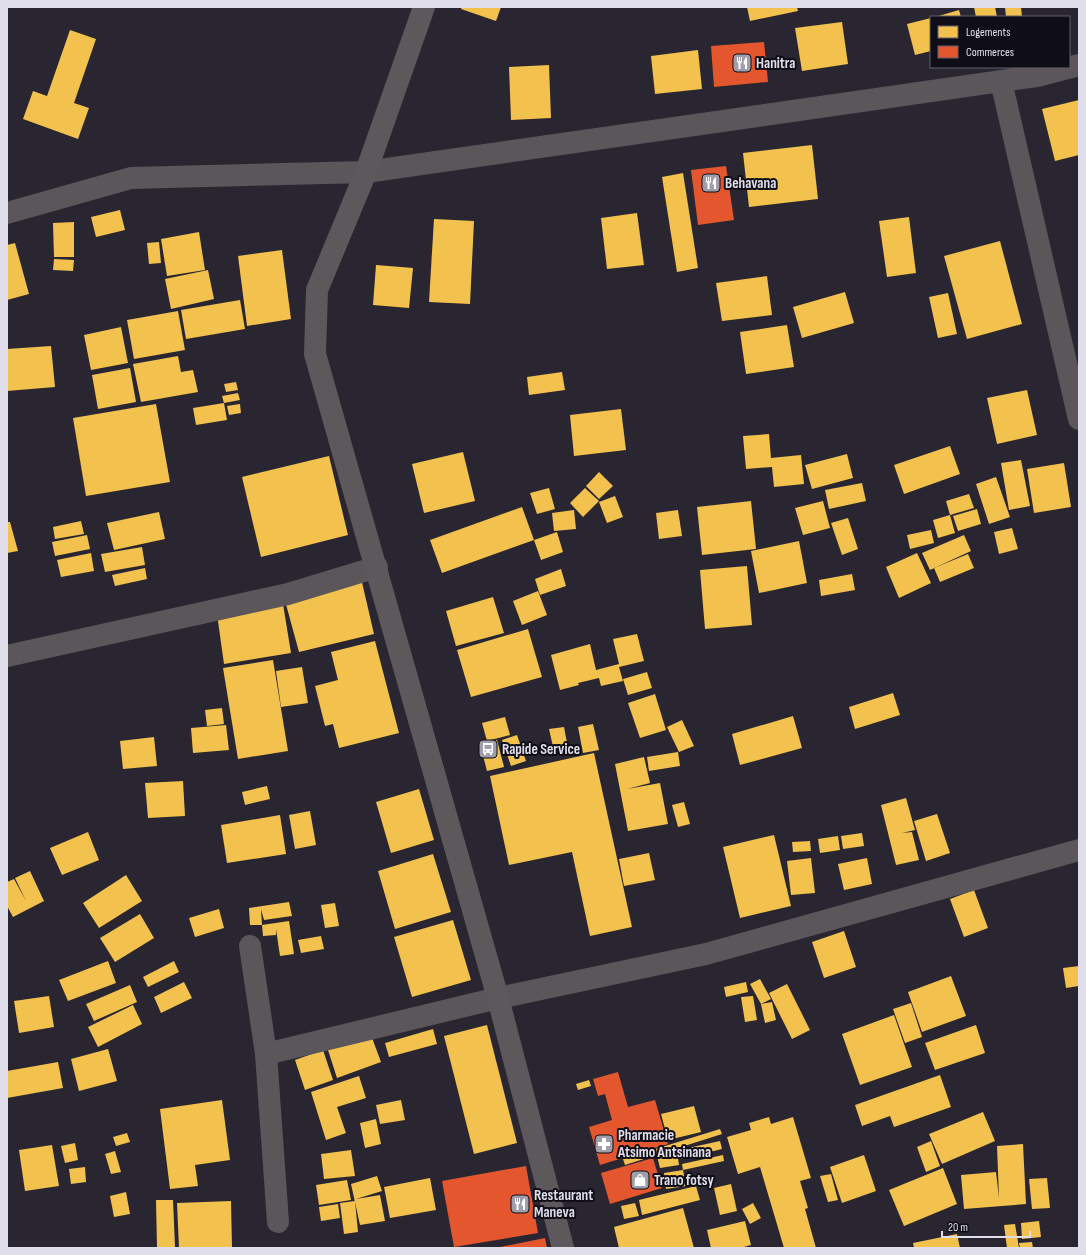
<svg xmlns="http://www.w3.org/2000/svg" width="1086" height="1255" font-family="'Sofia Sans Condensed',sans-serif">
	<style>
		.homes { fill: #f2c14e }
		.shops { fill: #e4572e }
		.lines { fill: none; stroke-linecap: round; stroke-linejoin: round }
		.street { stroke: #5a565a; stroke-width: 22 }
		.secondary { stroke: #5c585c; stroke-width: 22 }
		.labels { text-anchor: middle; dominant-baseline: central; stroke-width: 4; stroke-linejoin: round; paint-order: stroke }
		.poi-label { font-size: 15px; font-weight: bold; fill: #e1deec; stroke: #0f0d16; text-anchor: start }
	</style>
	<rect width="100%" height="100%" fill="#292632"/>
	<g class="homes">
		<path d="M462 7H501L496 21 461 9Z"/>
		<path d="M747 7H797L798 11 750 21Z"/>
		<path d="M974 7H995L997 17H976Z"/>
		<path d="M1005 7H1021L1022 17H1006Z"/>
		<path d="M959 10 961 17H935Z"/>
		<path d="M931 18V51L915 55 907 24Z"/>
		<path d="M842 22 848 64 802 71 795 28Z"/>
		<path d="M70 30 96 39 74 103 89 108 78 139 23 119 33 91 47 96Z"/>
		<path d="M698 50 702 89 655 94 651 56Z"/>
		<path d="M549 65 551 118 511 120 509 67Z"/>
		<path d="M1079 100V155L1055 161 1042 109Z"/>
		<path d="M812 145 818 199 749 207 743 153Z"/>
		<path d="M683 173 698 268 677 272 662 177Z"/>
		<path d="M120 210 125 230 96 237 91 217Z"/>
		<path d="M637 213 644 265 607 269 601 218Z"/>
		<path d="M909 217 916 273 887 277 879 221Z"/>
		<path d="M434 219 474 221 470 304 429 302Z"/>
		<path d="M74 222V257H54L53 223Z"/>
		<path d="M199 232 205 270 167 276 161 239Z"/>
		<path d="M1000 241 1022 324 967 339 944 256Z"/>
		<path d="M159 242 161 263 149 264 147 243Z"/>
		<path d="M15 243 29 294 7 300V245Z"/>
		<path d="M282 250 291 319 247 326 238 256Z"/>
		<path d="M54 259 74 260 73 271 53 270Z"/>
		<path d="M376 265 413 268 409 308 373 305Z"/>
		<path d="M208 270 214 299 171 309 165 279Z"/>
		<path d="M767 276 772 315 722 321 716 283Z"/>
		<path d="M845 292 854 323 802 338 793 307Z"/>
		<path d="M948 293 957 334 938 338 929 297Z"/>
		<path d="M240 300 245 329 186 339 181 310Z"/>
		<path d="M178 311 185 350 134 359 127 320Z"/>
		<path d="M787 325 794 367 746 374 740 332Z"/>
		<path d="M121 327 128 363 91 370 84 335Z"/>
		<path d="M51 346 55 387 7 391V349Z"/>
		<path d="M178 356 181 372 193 370 198 392 141 402 133 364Z"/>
		<path d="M130 368 136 402 98 409 92 375Z"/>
		<path d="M562 372 565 390 529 395 527 377Z"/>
		<path d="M236 382 238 390 226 392 224 384Z"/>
		<path d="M1027 390 1037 435 997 444 987 398Z"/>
		<path d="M238 393 240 400 224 403 222 396Z"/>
		<path d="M224 403 227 420 196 425 193 408Z"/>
		<path d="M156 404 170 482 86 496 73 418Z"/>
		<path d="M240 404 241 413 229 415 227 406Z"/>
		<path d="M621 409 626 450 574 456 570 415Z"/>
		<path d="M769 434 771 458 801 455 804 484 774 487 772 467 746 469 743 436Z"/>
		<path d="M950 446 960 474 904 494 894 465Z"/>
		<path d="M463 452 475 501 424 513 412 464Z"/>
		<path d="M847 454 853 478 812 489 805 465Z"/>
		<path d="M329 456 348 535 261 557 242 477Z"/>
		<path d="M1021 460 1030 506 1009 510 1001 463Z"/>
		<path d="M1064 463 1071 507 1034 513 1027 469Z"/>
		<path d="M599 472 613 486 599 499 586 486Z"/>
		<path d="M996 477 1010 517 989 524 976 484Z"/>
		<path d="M862 483 866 501 829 509 825 490Z"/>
		<path d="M549 488 555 509 537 514 530 493Z"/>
		<path d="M585 488 599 501 583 517 570 503Z"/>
		<path d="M969 494 974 508 950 515 946 501Z"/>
		<path d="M615 496 623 517 607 523 599 502Z"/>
		<path d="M751 501 756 549 702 555 697 507Z"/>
		<path d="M823 501 830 528 803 535 795 508Z"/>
		<path d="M522 507 534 540 442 573 430 540Z"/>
		<path d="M977 509 981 524 958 531 953 516Z"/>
		<path d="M574 510 576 529 554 531 552 513Z"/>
		<path d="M678 510 682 536 659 539 656 513Z"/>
		<path d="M159 512 165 539 114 550 107 523Z"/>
		<path d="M950 515 955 533 938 538 933 520Z"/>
		<path d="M848 518 858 549 842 555 831 523Z"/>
		<path d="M81 521 84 534 55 539 53 527Z"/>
		<path d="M7 522H10L18 551 7 553Z"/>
		<path d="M1012 528 1018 549 999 554 994 532Z"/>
		<path d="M931 530 934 543 910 549 907 535Z"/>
		<path d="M557 532 563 552 541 560 534 540Z"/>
		<path d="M87 535 90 549 55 556 52 542Z"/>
		<path d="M964 535 971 551 930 570 922 553Z"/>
		<path d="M799 541 807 583 759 593 751 551Z"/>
		<path d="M142 547 145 565 105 572 101 554Z"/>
		<path d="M91 553 94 571 61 577 57 560Z"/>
		<path d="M917 553 931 583 899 598 886 567Z"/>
		<path d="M968 554 974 568 940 582 934 568Z"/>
		<path d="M747 566 752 625 705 629 700 570Z"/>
		<path d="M145 568 147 579 115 586 112 575Z"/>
		<path d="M561 569 566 586 540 595 535 579Z"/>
		<path d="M852 574 855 590 821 596 819 580Z"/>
		<path d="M361 578 374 634 299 652 284 597Z"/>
		<path d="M538 591 547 615 522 625 513 601Z"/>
		<path d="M493 597 504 633 456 646 446 611Z"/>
		<path d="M283 604 291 653 224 664 217 614Z"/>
		<path d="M528 629 542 677 471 697 457 650Z"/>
		<path d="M637 634 644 661 619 667 623 681 601 686 599 678 578 683 579 685 560 690 551 655 590 644 596 670 619 664 613 639Z"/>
		<path d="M375 641 399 733 339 748 333 724 325 726 315 686 338 680 331 652Z"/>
		<path d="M273 660 288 751 238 759 223 668Z"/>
		<path d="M302 667 308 703 281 707 276 671Z"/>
		<path d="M647 672 652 688 628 695 623 679Z"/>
		<path d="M893 693 900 715 855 729 849 707Z"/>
		<path d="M655 694 666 730 640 738 628 703Z"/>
		<path d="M222 708 224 724 207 726 205 710Z"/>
		<path d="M793 716 802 748 740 765 732 734Z"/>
		<path d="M505 717 510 735 487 741 482 723Z"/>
		<path d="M682 720 694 746 679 752 667 727Z"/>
		<path d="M593 724 599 750 583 753 578 727Z"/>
		<path d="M226 725 229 750 193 753 191 728Z"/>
		<path d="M564 727 568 748 554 751 549 729Z"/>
		<path d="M517 735 526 761 511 766 502 740Z"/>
		<path d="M154 737 157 766 123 769 120 741Z"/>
		<path d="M497 740 504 767 487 771 480 744Z"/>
		<path d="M678 752 680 766 649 771 647 757Z"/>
		<path d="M594 753 632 927 590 936 572 852 509 865 490 776Z"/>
		<path d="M644 757 650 783 627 789 660 783 668 824 628 831 615 764Z"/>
		<path d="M183 781 185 816 148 818 145 783Z"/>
		<path d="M267 786 270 799 245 805 242 792Z"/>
		<path d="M419 789 434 840 391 853 376 802Z"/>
		<path d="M906 798 915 830 902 833 912 832 919 860 896 865 881 805Z"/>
		<path d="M684 802 690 824 678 827 672 805Z"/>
		<path d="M310 811 316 845 295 849 289 815Z"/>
		<path d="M937 814 950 853 926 861 914 821Z"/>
		<path d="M280 815 286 854 227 863 221 825Z"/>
		<path d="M88 832 99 860 62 875 50 848Z"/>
		<path d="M862 833 864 846 843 849 841 836Z"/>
		<path d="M774 835 791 906 740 918 723 847Z"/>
		<path d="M838 836 840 850 820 853 818 839Z"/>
		<path d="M810 841 811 851 793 852 792 842Z"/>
		<path d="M649 853 655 880 624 886 619 859Z"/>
		<path d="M433 854 451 912 395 929 378 871Z"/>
		<path d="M811 858 815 893 791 895 787 861Z"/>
		<path d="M867 858 872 884 844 890 838 864Z"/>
		<path d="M30 871 44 901 13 917 7 906V882L14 879 26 901 15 878Z"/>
		<path d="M126 875 142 901 99 928 83 903Z"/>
		<path d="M974 890 988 928 964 937 950 899Z"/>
		<path d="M289 902 292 916 264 920 261 909 262 925H250L249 908Z"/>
		<path d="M335 903 339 926 325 928 321 905Z"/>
		<path d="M219 909 224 928 195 937 189 918Z"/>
		<path d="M140 914 154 938 115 962 100 938Z"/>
		<path d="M453 920 471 980 412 997 394 937Z"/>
		<path d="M289 921 294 954 280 956 276 929V935L263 936 262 925Z"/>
		<path d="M844 931 856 967 824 978 812 942Z"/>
		<path d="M321 936 324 949 301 953 298 940Z"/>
		<path d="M108 961 116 983 68 1001 59 980Z"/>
		<path d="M174 961 179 972 148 987 143 977Z"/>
		<path d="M1079 966V986L1066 988 1063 968Z"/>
		<path d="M951 976 966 1016 922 1032 908 992Z"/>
		<path d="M760 979 771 999 761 1004 750 984Z"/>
		<path d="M184 982 192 998 161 1013 154 997Z"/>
		<path d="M746 982 748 992 726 997 724 987Z"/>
		<path d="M787 984 810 1030 792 1039 769 993Z"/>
		<path d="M130 985 137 1002 94 1021 86 1004Z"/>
		<path d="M49 996 54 1027 19 1033 14 1001Z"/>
		<path d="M753 996 757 1020 745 1022 741 997Z"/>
		<path d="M772 1002 776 1020 765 1023 761 1004Z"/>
		<path d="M911 1003 922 1037 905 1043 893 1009Z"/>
		<path d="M133 1005 142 1024 98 1047 88 1027Z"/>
		<path d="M894 1015 912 1067 860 1085 842 1034Z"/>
		<path d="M487 1025 517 1143 474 1154 444 1036Z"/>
		<path d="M976 1025 985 1053 935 1070 925 1043Z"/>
		<path d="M433 1029 437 1044 389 1057 385 1043Z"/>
		<path d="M371 1035 381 1062 337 1078 328 1050Z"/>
		<path d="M108 1049 117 1081 79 1091 71 1059Z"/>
		<path d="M323 1050 333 1080 305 1090 295 1060Z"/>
		<path d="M58 1062 63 1088 7 1098V1071Z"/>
		<path d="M940 1075 951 1107 894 1127 890 1116 862 1126 855 1105Z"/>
		<path d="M359 1076 366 1098 337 1107 346 1133 326 1140 311 1092Z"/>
		<path d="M589 1080 591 1086 578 1090 576 1084Z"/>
		<path d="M222 1100 230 1160 195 1165 198 1186 170 1189 160 1109Z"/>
		<path d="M401 1100 405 1120 380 1124 376 1105Z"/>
		<path d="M694 1106 701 1132 668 1140 661 1114Z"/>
		<path d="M983 1112 995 1141 942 1164 929 1134Z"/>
		<path d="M769 1117 771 1124 793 1117 811 1178 800 1181 808 1208 805 1209 816 1248H784L760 1167 738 1174 727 1137 751 1130 749 1123Z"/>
		<path d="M376 1119 381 1144 365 1148 360 1123Z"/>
		<path d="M720 1129 722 1134 625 1165 623 1159Z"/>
		<path d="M127 1133 130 1142 116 1146 113 1137Z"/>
		<path d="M720 1141 722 1149 681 1159 679 1150Z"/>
		<path d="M931 1141 940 1166 926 1172 917 1147Z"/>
		<path d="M75 1143 78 1160 65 1163 61 1146Z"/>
		<path d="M1023 1144 1026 1204 964 1209 961 1175 996 1172 999 1198 997 1146Z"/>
		<path d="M52 1145 59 1186 25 1191 19 1150Z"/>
		<path d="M351 1150 355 1176 324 1179 321 1154Z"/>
		<path d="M115 1151 121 1172 111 1174 105 1154Z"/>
		<path d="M677 1152 679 1165 660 1168 657 1156Z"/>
		<path d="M723 1155 724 1161 683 1170 682 1164Z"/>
		<path d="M864 1155 876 1191 842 1203 830 1167Z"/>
		<path d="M85 1167 86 1182 71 1184 69 1169Z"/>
		<path d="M943 1168 957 1204 904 1226 889 1190Z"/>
		<path d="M683 1170 686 1186 666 1189 664 1173Z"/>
		<path d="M831 1174 838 1200 828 1202 820 1176Z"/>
		<path d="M377 1176 382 1191 356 1199 380 1195 385 1221 360 1225 351 1184Z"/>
		<path d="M430 1178 436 1210 390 1218 384 1187Z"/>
		<path d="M1047 1178 1050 1208 1032 1209 1029 1179Z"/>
		<path d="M347 1180 351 1200 319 1205 316 1185Z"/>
		<path d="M731 1184 737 1211 720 1215 714 1188Z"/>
		<path d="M696 1186 700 1200 642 1215 639 1200Z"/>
		<path d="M126 1192 130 1214 114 1217 110 1196Z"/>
		<path d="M156 1200H173L175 1247H157Z"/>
		<path d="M231 1201 232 1248H179L177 1203Z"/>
		<path d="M355 1201 358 1232 344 1234 340 1203Z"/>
		<path d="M635 1203 639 1216 624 1219 621 1206Z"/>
		<path d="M753 1203 761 1218 750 1224 742 1209Z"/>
		<path d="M338 1204 340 1218 321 1221 319 1207Z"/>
		<path d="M683 1208 694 1248H619L614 1227Z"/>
		<path d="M745 1221 751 1245 740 1248H711L707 1230Z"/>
		<path d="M1039 1221 1041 1237 1022 1239 1021 1223Z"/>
		<path d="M1015 1224 1019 1248H1007L1004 1225Z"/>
		<path d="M957 1234 960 1248H914L913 1243Z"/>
		<path d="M1032 1242 1033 1248H1020L1019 1243Z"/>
	</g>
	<g class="shops">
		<path d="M764 42 768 82 714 87 711 46Z"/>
		<path d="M726 166 734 220 698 225 691 170Z"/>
		<path d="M618 1072 628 1107 655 1100 668 1144 600 1165 589 1127 612 1120 605 1094 598 1096 593 1079Z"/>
		<path d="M653 1158 662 1188 610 1204 601 1173Z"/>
		<path d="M526 1166 538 1233 454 1247 442 1181Z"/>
		<path d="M545 1238 547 1248H500V1247Z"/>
	</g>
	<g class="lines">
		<g class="street">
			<path d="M1001 81 1079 419"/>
			<path d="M7 213 131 178 366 172 1037 76 1079 65"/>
			<path d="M7 656 288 594 377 567"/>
			<path d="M250 946 266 1054 278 1222"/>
			<path d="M266 1054 498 998 706 954 1079 850"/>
		</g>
		<path class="secondary" d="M424 7 366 172 317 290 315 354 498 998 563 1248"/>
	</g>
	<defs>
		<symbol id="restaurant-square" viewBox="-11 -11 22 22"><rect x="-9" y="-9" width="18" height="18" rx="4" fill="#a19eab" stroke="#0f0d16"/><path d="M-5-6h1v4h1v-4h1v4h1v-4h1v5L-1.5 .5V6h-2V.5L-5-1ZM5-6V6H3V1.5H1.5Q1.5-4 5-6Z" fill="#fff"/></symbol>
		<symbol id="bus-square" viewBox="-11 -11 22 22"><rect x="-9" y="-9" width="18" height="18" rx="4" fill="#a19eab" stroke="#0f0d16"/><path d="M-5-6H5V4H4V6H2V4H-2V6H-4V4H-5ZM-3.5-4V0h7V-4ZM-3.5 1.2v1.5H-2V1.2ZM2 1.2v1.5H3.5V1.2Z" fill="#fff"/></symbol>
		<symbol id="pharmacy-square" viewBox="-11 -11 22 22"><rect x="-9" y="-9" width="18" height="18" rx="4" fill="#a19eab" stroke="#0f0d16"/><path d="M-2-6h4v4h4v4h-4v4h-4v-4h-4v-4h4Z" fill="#fff"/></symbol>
		<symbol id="shop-square" viewBox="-11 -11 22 22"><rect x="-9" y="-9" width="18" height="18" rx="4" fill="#a19eab" stroke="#0f0d16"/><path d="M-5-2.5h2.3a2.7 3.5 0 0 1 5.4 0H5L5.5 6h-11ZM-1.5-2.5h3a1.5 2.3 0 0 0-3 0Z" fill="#fff"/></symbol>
	</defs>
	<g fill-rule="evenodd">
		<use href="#restaurant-square" x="731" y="52" width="22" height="22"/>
		<use href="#restaurant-square" x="700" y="172" width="22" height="22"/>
		<use href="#bus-square" x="477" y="738" width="22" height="22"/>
		<use href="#pharmacy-square" x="593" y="1133" width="22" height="22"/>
		<use href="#shop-square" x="629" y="1169" width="22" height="22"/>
		<use href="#restaurant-square" x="509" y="1193" width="22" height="22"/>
	</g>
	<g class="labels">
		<g class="poi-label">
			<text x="756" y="63">Hanitra</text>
			<text x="725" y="183">Behavana</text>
			<text x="502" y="749">Rapide Service</text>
			<text x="618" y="1135">Pharmacie<tspan x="618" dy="17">Atsimo Antsinana</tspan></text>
			<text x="654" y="1180">Trano fotsy</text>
			<text x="534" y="1195">Restaurant<tspan x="534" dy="17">Maneva</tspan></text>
		</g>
	</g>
	<rect width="1086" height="1255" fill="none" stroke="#e1deec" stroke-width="16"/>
	<rect x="930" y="16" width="140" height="52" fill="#0f0d16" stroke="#63616c"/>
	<rect x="938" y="26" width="20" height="12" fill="#f2c14e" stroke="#63616c"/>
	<text x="966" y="36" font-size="12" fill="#e1deec">Logements</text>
	<rect x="938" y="46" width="20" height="12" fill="#e4572e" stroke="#63616c"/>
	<text x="966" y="56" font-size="12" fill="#e1deec">Commerces</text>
	<path d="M942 1231v6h88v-6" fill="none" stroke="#e1deec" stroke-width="2"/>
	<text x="948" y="1231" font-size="12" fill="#e1deec" stroke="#0f0d16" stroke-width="3" paint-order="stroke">20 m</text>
</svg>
